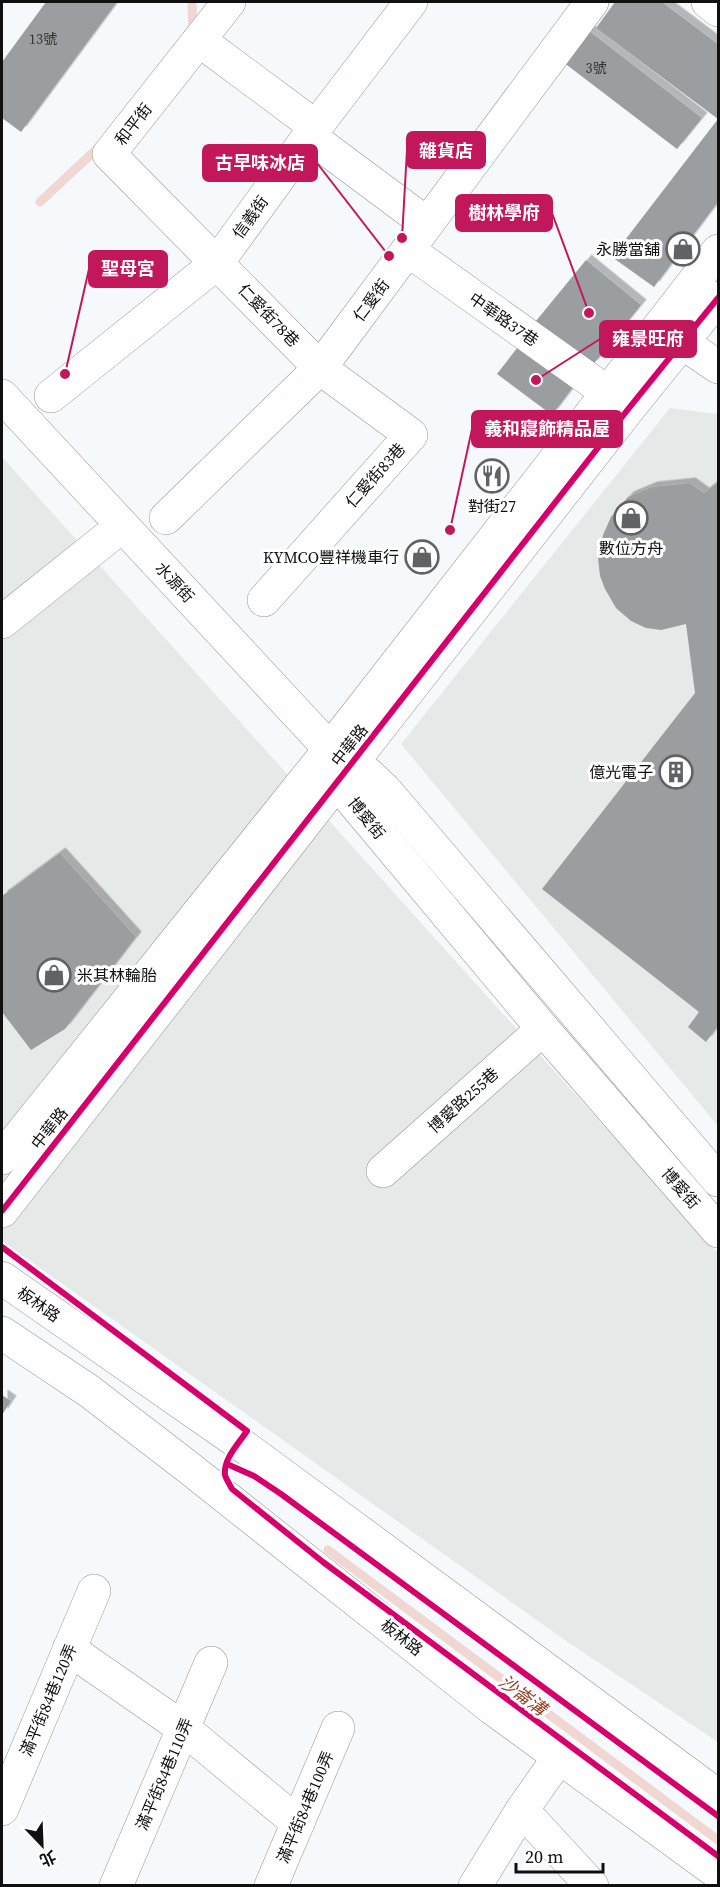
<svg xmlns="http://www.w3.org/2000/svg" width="720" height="1887" font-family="'Source Serif 4','Noto Sans TC',serif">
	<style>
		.industrial { fill: #e5e9e7 }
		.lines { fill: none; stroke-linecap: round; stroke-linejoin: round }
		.stream { stroke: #f1d7d1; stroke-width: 9 }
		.building { fill: #9b9ea0; filter: url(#shadow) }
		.minor-casing { stroke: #949596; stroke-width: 34 }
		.minor { stroke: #fefeff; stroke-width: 33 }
		.cycleway-casing { stroke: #fff; stroke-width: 10 }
		.cycleway { stroke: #d6006c; stroke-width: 6 }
		.labels { text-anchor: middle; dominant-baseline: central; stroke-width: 6; stroke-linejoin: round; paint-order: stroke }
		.number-label { font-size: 14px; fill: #333434 }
		.street-label { font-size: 16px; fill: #101010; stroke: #fff }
		.poi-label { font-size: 16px; fill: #101010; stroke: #fff; text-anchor: end }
		.water-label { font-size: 18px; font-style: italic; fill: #944228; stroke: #fff }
		.leader { fill: none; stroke: #c2185b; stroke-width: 2 }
		.callout-dot { fill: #c2185b; stroke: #fff; stroke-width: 2 }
		.callout { fill: #c2185b; stroke: #c2185b; stroke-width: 2 }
		.callout-label { font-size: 18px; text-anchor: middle; font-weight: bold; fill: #fff }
	</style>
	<defs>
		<filter id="shadow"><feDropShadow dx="5.5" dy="-5.5" stdDeviation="0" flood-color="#0004"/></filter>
	</defs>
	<rect width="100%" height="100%" fill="#f6f9fc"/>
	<g class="industrial">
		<path d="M670 408 718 414V1126L401 744Z"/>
		<path d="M2 457 718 1253V1742L572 1645 2 1241Z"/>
	</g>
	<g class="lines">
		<g class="stream">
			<path d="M192 2 193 32"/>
			<path d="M40 202 101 145"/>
			<path d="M328 1550 718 1840"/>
		</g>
	</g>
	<g class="building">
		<path d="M46 2H117L21 132 2 118V62Z"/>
		<path d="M615 2H662L718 44V202L654 287 612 257 718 119 596 28Z"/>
		<path d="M588 30 702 118 677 149 563 62Z"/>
		<path d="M586 260 641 305 592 366 536 321Z"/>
		<path d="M521 343 574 386 552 415 497 374Z"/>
		<path d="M718 482V1026L706 1042 688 1027 699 1012 542 889 695 693 686 624 661 630 646 628 631 621 616 608 605 589 600 576 598 558 603 535 611 517 628 497 652 487 690 483 704 493Z"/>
		<path d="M60 853 136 937 65 1029 31 1050 2 1012V896Z"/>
		<path d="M2 1395 11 1401 2 1415Z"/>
	</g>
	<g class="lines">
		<defs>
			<g id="minor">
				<path d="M229 2 109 154 320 368 411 435 264 600"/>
				<path d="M708 2 718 10"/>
				<path d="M199 40 316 127"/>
				<path d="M309 136 426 223"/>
				<path d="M408 250 625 405"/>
				<path d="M664 330 718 367"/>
				<path d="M2 396 344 764"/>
				<path d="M51 396 217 263 309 136 411 2"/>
				<path d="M166 518 320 368 592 2"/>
				<path d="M2 622 122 526"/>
				<path d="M348 768 347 793 349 797 543 1029 718 1231"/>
				<path d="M348 768 368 774 385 790 718 1180"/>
				<path d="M2 1158 330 749 718 251"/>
				<path d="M383 1171 543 1029"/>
				<path d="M2 1211 629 408 718 298"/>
				<path d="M2 1278 239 1443 718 1796"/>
				<path d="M2 1333 89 1391 184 1464 492 1708 718 1873"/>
				<path d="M69 1649 183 1728 298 1823"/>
				<path d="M2 1809 94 1591"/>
				<path d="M522 1810 592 1886"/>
				<path d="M116 1886 211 1663"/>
				<path d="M271 1886 338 1728"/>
				<path d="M475 1886 522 1810 560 1756"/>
			</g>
		</defs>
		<use href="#minor" class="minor-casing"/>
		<use href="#minor" class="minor"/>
		<defs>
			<g id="cycleway">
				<path d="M2 1211 629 408 718 298"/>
				<path d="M2 1247 247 1431C239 1443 223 1459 225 1475 226 1479 230 1485 232 1489L323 1562 718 1856"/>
				<path d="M227 1464 254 1476 281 1494 718 1816"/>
			</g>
		</defs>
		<use href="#cycleway" class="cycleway-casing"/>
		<use href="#cycleway" class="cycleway"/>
	</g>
	<defs>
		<symbol id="shop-ring" viewBox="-11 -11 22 22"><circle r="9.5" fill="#fff" stroke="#606263" stroke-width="1.5"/><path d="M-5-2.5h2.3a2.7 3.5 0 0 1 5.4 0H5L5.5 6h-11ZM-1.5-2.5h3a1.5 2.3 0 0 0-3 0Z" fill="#606263"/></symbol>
		<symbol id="restaurant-ring" viewBox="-11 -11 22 22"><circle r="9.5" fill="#fff" stroke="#606263" stroke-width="1.5"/><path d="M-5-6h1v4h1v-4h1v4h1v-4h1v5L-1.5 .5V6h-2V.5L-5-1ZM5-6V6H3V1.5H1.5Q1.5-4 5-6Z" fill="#606263"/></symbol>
		<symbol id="building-ring" viewBox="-11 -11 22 22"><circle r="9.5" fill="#fff" stroke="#606263" stroke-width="1.5"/><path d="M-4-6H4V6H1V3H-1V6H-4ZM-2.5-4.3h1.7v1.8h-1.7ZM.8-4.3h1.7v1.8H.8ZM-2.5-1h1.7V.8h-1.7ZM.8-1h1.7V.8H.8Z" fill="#606263"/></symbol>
	</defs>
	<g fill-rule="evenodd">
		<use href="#shop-ring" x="664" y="230" width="38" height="38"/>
		<use href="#restaurant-ring" x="473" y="457" width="38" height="38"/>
		<use href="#shop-ring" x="612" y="499" width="38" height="38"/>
		<use href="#shop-ring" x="403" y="538" width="38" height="38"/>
		<use href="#building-ring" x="657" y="753" width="38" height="38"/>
		<use href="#shop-ring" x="35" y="956" width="38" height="38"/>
	</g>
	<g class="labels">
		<g class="number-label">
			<text x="43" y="39">13號</text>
			<text x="596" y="68">3號</text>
		</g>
		<g class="street-label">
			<text transform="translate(133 124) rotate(-52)">和平街</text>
			<text transform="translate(250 217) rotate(-54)">信義街</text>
			<text transform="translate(371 300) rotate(-53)">仁愛街</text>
			<text transform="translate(269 315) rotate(46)">仁愛街78巷</text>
			<text transform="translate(504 319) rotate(35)">中華路37巷</text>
			<text transform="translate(375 475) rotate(-48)">仁愛街83巷</text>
			<text transform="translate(175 582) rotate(47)">水源街</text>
			<text transform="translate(349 745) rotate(-52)">中華路</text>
			<text transform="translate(367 818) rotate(51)">博愛街</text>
			<text transform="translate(463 1100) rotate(-42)">博愛路255巷</text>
			<text transform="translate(49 1128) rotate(-52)">中華路</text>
			<text transform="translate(681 1188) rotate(49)">博愛街</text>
			<text transform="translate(39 1304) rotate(35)">板林路</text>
			<text transform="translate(402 1637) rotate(38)">板林路</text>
			<text transform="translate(48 1700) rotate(-67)">滿平街84巷120弄</text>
			<text transform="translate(164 1774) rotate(-67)">滿平街84巷110弄</text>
			<text transform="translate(305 1807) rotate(-67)">滿平街84巷100弄</text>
		</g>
		<g class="poi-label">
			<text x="660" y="249">永勝當舖</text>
			<text x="492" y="506" text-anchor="middle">對街27</text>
			<text x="631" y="548" text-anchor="middle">數位方舟</text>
			<text x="399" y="557">KYMCO豐祥機車行</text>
			<text x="653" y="772">億光電子</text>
			<text x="77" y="975" text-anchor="start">米其林輪胎</text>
		</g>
		<g class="water-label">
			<text transform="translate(523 1695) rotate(37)">沙崙溝</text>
		</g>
	</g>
	<path class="leader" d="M402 238L407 150M389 256L317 163M589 313L552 213M65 374L89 269M536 380L600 339M450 530L472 429"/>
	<g class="callout-dot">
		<circle cx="402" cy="238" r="6"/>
		<circle cx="389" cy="256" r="6"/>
		<circle cx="589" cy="313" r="6"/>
		<circle cx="65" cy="374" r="6"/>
		<circle cx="536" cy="380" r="6"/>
		<circle cx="450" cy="530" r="6"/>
	</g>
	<g class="callout">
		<rect x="407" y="132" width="78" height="36" rx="6"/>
		<rect x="203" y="145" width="114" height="36" rx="6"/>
		<rect x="456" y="195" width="96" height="36" rx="6"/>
		<rect x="89" y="251" width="78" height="36" rx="6"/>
		<rect x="600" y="321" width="96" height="36" rx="6"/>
		<rect x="472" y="411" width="150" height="36" rx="6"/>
	</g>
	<g class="callout-label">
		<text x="446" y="157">雜貨店</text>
		<text x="260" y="169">古早味冰店</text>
		<text x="504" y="219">樹林學府</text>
		<text x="128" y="275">聖母宮</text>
		<text x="648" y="345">雍景旺府</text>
		<text x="547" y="435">義和寢飾精品屋</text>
	</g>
	<rect width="720" height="1887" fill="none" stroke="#101010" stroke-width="6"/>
	<g transform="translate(42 1845) rotate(157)" stroke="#ffffff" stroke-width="4.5" paint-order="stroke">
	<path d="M0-4.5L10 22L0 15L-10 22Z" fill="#101010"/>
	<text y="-9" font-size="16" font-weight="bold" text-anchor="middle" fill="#101010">北</text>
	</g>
	<path d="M516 1863v9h87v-9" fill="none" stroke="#101010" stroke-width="3"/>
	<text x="525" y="1863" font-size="18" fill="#101010" stroke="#ffffff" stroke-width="4.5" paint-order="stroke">20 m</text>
</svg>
